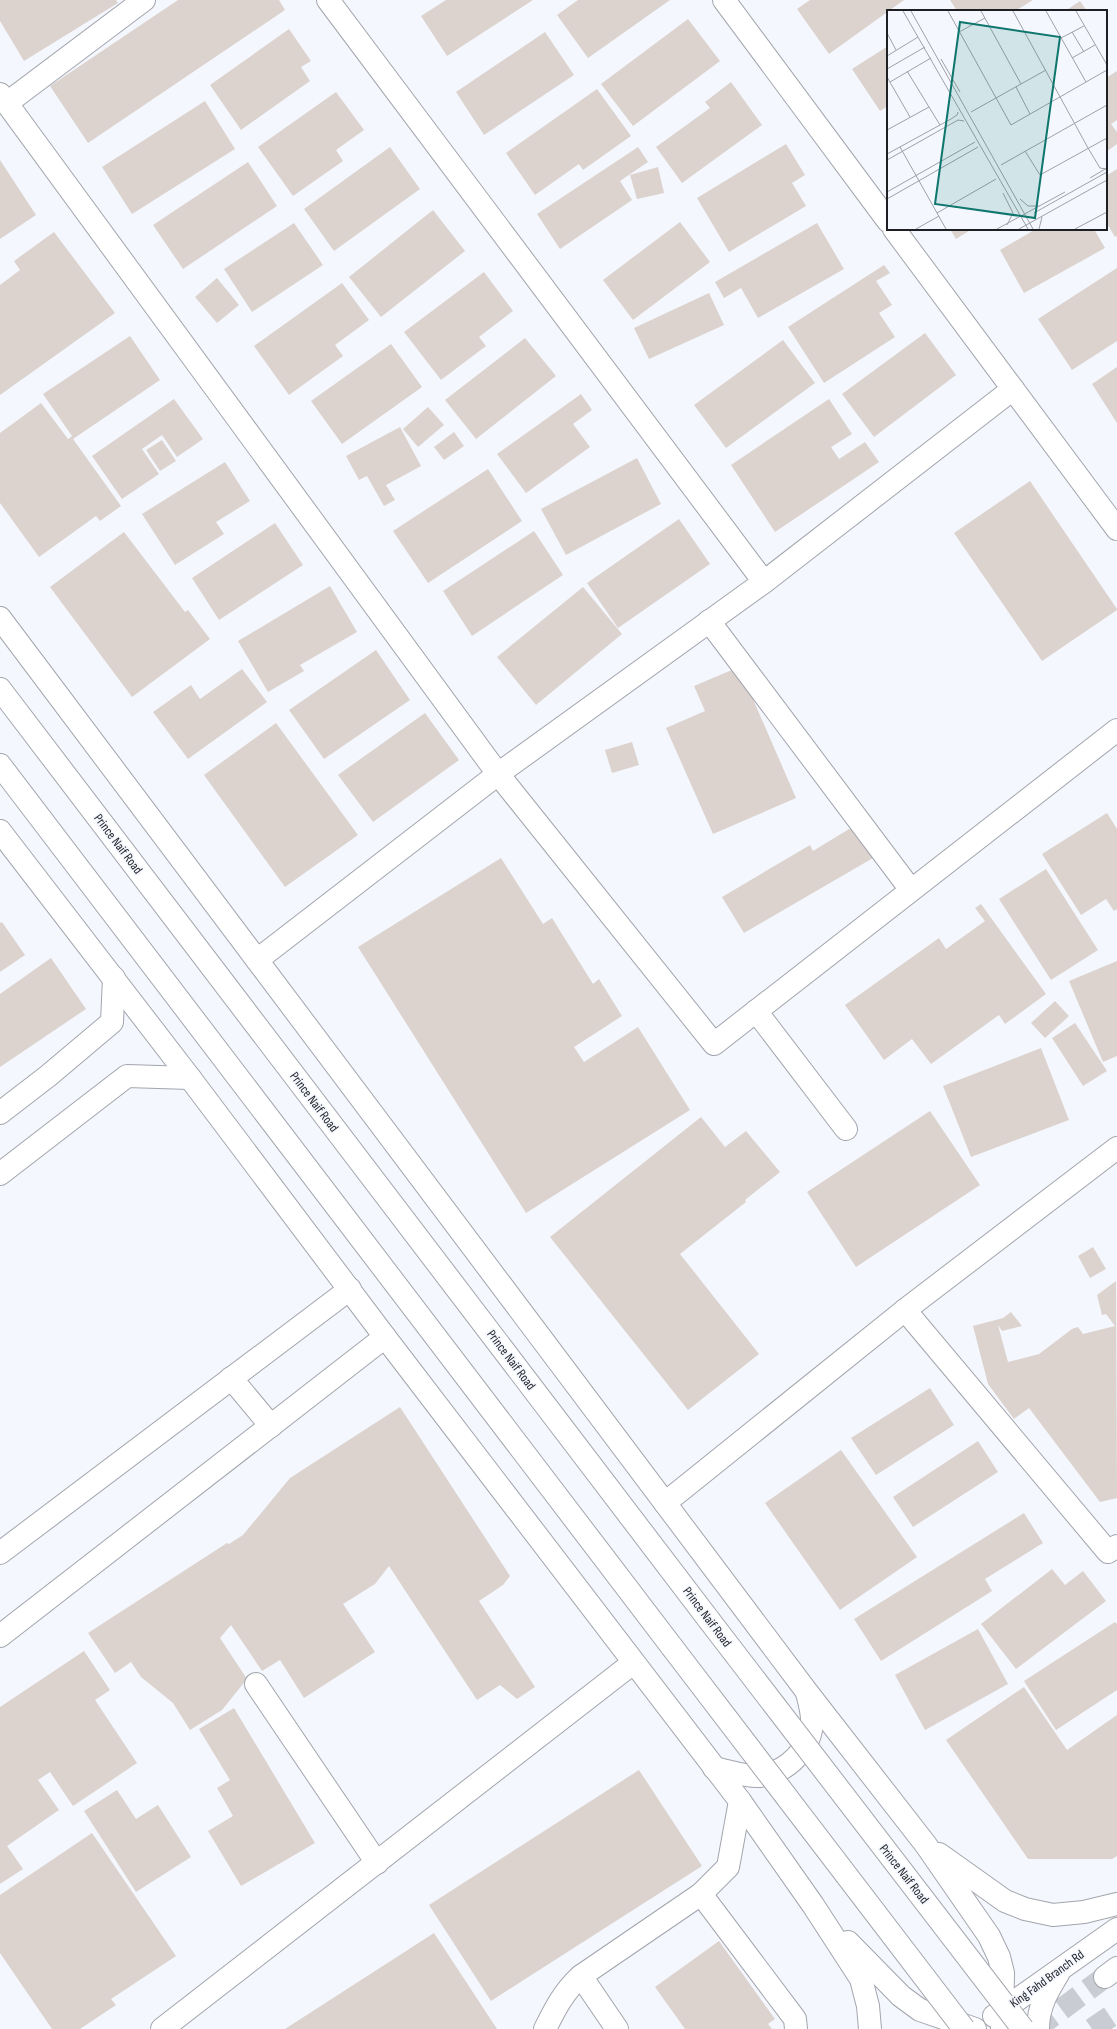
<svg xmlns="http://www.w3.org/2000/svg" width="1117" height="2029" font-family="'Sofia Sans Condensed',sans-serif">
	<style>
		.building { fill: #dcd3ce }
		.lines { fill: none; stroke-linecap: round; stroke-linejoin: round }
		.highway-tunnel { stroke: #c9ccd2; stroke-width: 22; stroke-dasharray: 22 11; stroke-linecap: butt }
		.minor-casing { stroke: #a3a5ad; stroke-width: 24 }
		.major-casing { stroke: #a3a5ad; stroke-width: 24 }
		.highway-casing { stroke: #a3a5ad; stroke-width: 24 }
		.minor { stroke: #fff; stroke-width: 22 }
		.major { stroke: #fff; stroke-width: 22 }
		.highway { stroke: #fff; stroke-width: 22 }
		.major-bridge-casing { stroke: #a3a5ad; stroke-width: 24; stroke-linecap: butt }
		.major-bridge { stroke: #fff; stroke-width: 22 }
		.labels { text-anchor: middle; dominant-baseline: central; stroke-width: 3.5; stroke-linejoin: round; paint-order: stroke }
		.street-label { font-size: 13px; fill: #1e1f22; stroke: #f4f7fe }
		.inset-road { fill: none; stroke: #9ea1a6; stroke-width: 1 }
		.view { fill: #0f766e; fill-opacity: 0.15; stroke: #0f766e; stroke-width: 2 }
		.inset-edge { fill: none; stroke: #1e1f22; stroke-width: 2 }
	</style>
	<rect width="100%" height="100%" fill="#f4f7fe"/>
	<g class="building">
		<path d="M0 0H116L118 3 24 61 0 21Z"/>
		<path d="M178 0H279L285 10 88 143 50 86Z"/>
		<path d="M446 0H533L447 56 421 16Z"/>
		<path d="M578 0H670L588 58 557 15Z"/>
		<path d="M810 0H904L829 54 797 9Z"/>
		<path d="M950 0H1033L1015 11H957Z"/>
		<path d="M1080 1 1087 11H1065Z"/>
		<path d="M688 19 720 61 633 126 601 84Z"/>
		<path d="M289 29 311 61 301 67 310 81 241 130 210 85Z"/>
		<path d="M545 32 574 75 484 135 456 92Z"/>
		<path d="M888 46V106L880 111 852 69Z"/>
		<path d="M1117 71V120L1111 124 1117 132V144L1106 152V78Z"/>
		<path d="M731 82 762 125 682 183 656 147 710 108 705 102Z"/>
		<path d="M597 89 631 136 583 170 579 164 535 195 506 153Z"/>
		<path d="M336 92 364 130 336 150 343 161 293 196 258 147Z"/>
		<path d="M205 101 235 149 132 214 102 167Z"/>
		<path d="M786 144 805 175 792 183 806 206 729 252 697 198Z"/>
		<path d="M390 147 420 189 334 251 304 209Z"/>
		<path d="M638 147 648 162 620 181 632 200 560 249 537 214Z"/>
		<path d="M0 160 36 215 0 239Z"/>
		<path d="M248 162 277 206 183 269 153 225Z"/>
		<path d="M658 167 664 193 637 199 630 175Z"/>
		<path d="M1117 169V236L1115 237 1106 222V176Z"/>
		<path d="M433 210 465 251 381 317 349 277Z"/>
		<path d="M680 222 710 262 633 320 603 280Z"/>
		<path d="M294 223 323 265 252 312 224 269Z"/>
		<path d="M817 223 844 269 758 318 741 288 724 298 715 282Z"/>
		<path d="M950 229H972L956 239Z"/>
		<path d="M1036 229H1094L1105 248 1024 293 1000 250Z"/>
		<path d="M54 232 115 313 0 395V285L20 270 14 261Z"/>
		<path d="M884 265 890 273 876 281 892 305 879 313 895 337 824 383 788 327Z"/>
		<path d="M1117 268V341L1072 370 1038 319Z"/>
		<path d="M484 272 513 311 479 337 486 346 441 380 404 332Z"/>
		<path d="M217 278 239 305 217 323 195 297Z"/>
		<path d="M342 283 369 320 335 345 343 356 289 395 254 346Z"/>
		<path d="M709 293 724 325 649 359 634 328Z"/>
		<path d="M925 333 956 375 874 437 842 394Z"/>
		<path d="M130 336 160 380 73 439 121 506 100 521 96 516 39 557 0 503V433L41 403 68 439 72 436 43 394Z"/>
		<path d="M525 338 556 376 476 439 445 400Z"/>
		<path d="M783 340 815 383 726 448 694 405Z"/>
		<path d="M391 344 422 387 342 444 311 401Z"/>
		<path d="M1117 367V423L1092 384Z"/>
		<path d="M581 394 592 410 573 424 590 447 526 493 497 454Z"/>
		<path d="M174 399 203 439 177 457 162 435 142 449 159 474 122 499 92 456Z"/>
		<path d="M829 399 852 434 831 447 839 459 865 442 879 462 775 532 731 465Z"/>
		<path d="M428 407 444 425 418 447 403 429Z"/>
		<path d="M400 427 421 466 386 485 395 500 384 506 367 476 359 480 346 456Z"/>
		<path d="M454 432 464 446 444 460 434 447Z"/>
		<path d="M162 440 176 461 160 471 146 450Z"/>
		<path d="M637 458 661 504 566 555 541 509Z"/>
		<path d="M225 462 250 501 216 522 224 534 175 565 142 514Z"/>
		<path d="M488 469 522 521 428 583 393 531Z"/>
		<path d="M1030 481 1117 609V610L1042 661 954 533Z"/>
		<path d="M679 519 710 564 618 628 587 583Z"/>
		<path d="M275 523 303 565 219 620 192 578Z"/>
		<path d="M534 531 563 575 472 636 443 591Z"/>
		<path d="M124 532 185 612 188 610 210 639 132 697 50 587Z"/>
		<path d="M330 586 357 632 300 665 304 671 268 692 238 641Z"/>
		<path d="M583 587 622 634 536 705 497 657Z"/>
		<path d="M376 650 410 700 324 759 289 710Z"/>
		<path d="M739 667 796 798 713 834 666 728 705 711 694 686Z"/>
		<path d="M242 669 267 702 188 759 153 712 191 685 200 699Z"/>
		<path d="M425 713 459 760 373 822 338 775Z"/>
		<path d="M276 723 358 835 285 887 204 775Z"/>
		<path d="M632 742 639 765 612 773 605 750Z"/>
		<path d="M1107 813 1117 829V909L1114 911 1106 899 1081 915 1042 854Z"/>
		<path d="M854 826 873 858 744 933 722 897 810 845 813 851Z"/>
		<path d="M501 858 543 924 552 918 593 984 599 979 622 1016 574 1047 584 1062 638 1027 690 1110 526 1213 358 947Z"/>
		<path d="M1046 869 1098 950 1051 980 999 899Z"/>
		<path d="M981 904 1046 994 1005 1024 999 1015 931 1064 912 1039 884 1060 845 1005 939 938 946 949 985 921 975 908Z"/>
		<path d="M2 922 25 955 0 972V923Z"/>
		<path d="M51 958 86 1009 0 1067V994Z"/>
		<path d="M1117 961V1056L1103 1062 1069 981Z"/>
		<path d="M1055 1001 1069 1016 1045 1038 1031 1023Z"/>
		<path d="M1075 1023 1107 1071 1083 1086 1052 1038Z"/>
		<path d="M1041 1048 1069 1120 971 1157 943 1086Z"/>
		<path d="M930 1111 980 1185 856 1267 807 1192Z"/>
		<path d="M701 1117 725 1147 746 1131 780 1172 745 1200 746 1202 680 1254 759 1354 688 1410 550 1237Z"/>
		<path d="M1093 1247 1106 1269 1090 1278 1078 1256Z"/>
		<path d="M1116 1281 1117 1498 1100 1502 1029 1408 1014 1419 988 1384 973 1326 1003 1318 1011 1312 1022 1326 1002 1331 998 1325 1008 1362 1039 1354 1072 1329 1078 1327 1083 1334 1115 1326 1106 1314 1102 1315 1097 1295Z"/>
		<path d="M930 1388 954 1425 876 1475 851 1438Z"/>
		<path d="M400 1407 510 1576 503 1585 479 1601 535 1687 517 1699 500 1685 477 1700 389 1566 375 1584 343 1604 375 1652 304 1698 280 1660 262 1671 231 1625 220 1638 247 1679 222 1710 190 1730 173 1703 141 1677 131 1662 115 1673 88 1633 227 1543 229 1544 243 1535 290 1478Z"/>
		<path d="M978 1441 998 1472 913 1527 893 1497Z"/>
		<path d="M841 1450 917 1557 840 1610 765 1503Z"/>
		<path d="M1024 1513 1043 1543 985 1579 992 1591 881 1661 854 1619Z"/>
		<path d="M1052 1569 1065 1585 1083 1571 1106 1601 1016 1669 981 1624Z"/>
		<path d="M1115 1622 1117 1624V1690L1056 1730 1024 1681Z"/>
		<path d="M978 1629 1008 1684 925 1730 895 1675Z"/>
		<path d="M84 1651 110 1690 95 1700 137 1763 73 1806 50 1772 38 1780 59 1810 7 1846 23 1869 0 1884V1707Z"/>
		<path d="M1024 1687 1067 1750 1117 1715V1856L1112 1859H1028L946 1740Z"/>
		<path d="M234 1708 315 1843 241 1886 208 1831 233 1816 217 1788 230 1780 199 1729Z"/>
		<path d="M639 1770 702 1866 491 2001 429 1905Z"/>
		<path d="M117 1790 136 1819 158 1805 191 1857 136 1892 84 1811Z"/>
		<path d="M92 1833 176 1956 111 1999 116 2005 80 2029H52L0 1953V1895Z"/>
		<path d="M434 1933 497 2029H285Z"/>
		<path d="M719 1941 775 2019 768 2024 772 2029H685L655 1987Z"/>
	</g>
	<g class="lines">
		<g class="highway-tunnel">
			<path d="M1035 2029 1105 1977"/>
			<path d="M1092 2029 1117 2012"/>
		</g>
		<defs>
			<g id="minor">
				<path d="M328 0 764 582"/>
				<path d="M724 0 888 221"/>
				<path d="M0 94 498 774 714 1044 1117 730"/>
				<path d="M7 103 144 0"/>
				<path d="M894 229 1117 529"/>
				<path d="M709 621 911 890"/>
				<path d="M257 960 498 774 764 582 1013 389"/>
				<path d="M756 1011 846 1129"/>
				<path d="M0 1113 48 1076 112 1022 114 978"/>
				<path d="M0 1174 127 1076 190 1078"/>
				<path d="M905 1310 1108 1552 1117 1546"/>
				<path d="M231 1378 271 1426"/>
				<path d="M665 1503 905 1310 1117 1148"/>
				<path d="M0 1553 350 1289"/>
				<path d="M0 1636 385 1337"/>
				<path d="M256 1684 377 1863"/>
				<path d="M701 1894 795 2019 796 2029"/>
				<path d="M581 1976 617 2029"/>
				<path d="M162 2029 633 1663"/>
				<path d="M545 2029C555 2009 564 1991 581 1976L701 1894 728 1867 740 1801"/>
			</g>
			<g id="major">
				<path d="M0 618 807 1692 926 1845 989 1936 999 1957 1003 1973 1002 2029"/>
				<path d="M0 689 709 1620"/>
				<path d="M0 765 672 1647"/>
				<path d="M0 831 190 1078 385 1337 740 1801 813 1905 861 1979 868 2006 870 2029"/>
				<path d="M714 1768C729 1771 746 1777 760 1776 788 1772 812 1748 812 1720 812 1711 809 1701 807 1693"/>
				<path d="M939 1854 1005 1901 1025 1909 1053 1915 1084 1912 1117 1904"/>
				<path d="M848 1942 901 1996 920 2010 975 2029"/>
				<path d="M994 2016 1117 1929"/>
				<path d="M1038 2029C1038 2007 1047 1992 1058 1974"/>
			</g>
			<path id="highway" d="M1105 1977 1117 1968"/>
		</defs>
		<use href="#minor" class="minor-casing"/>
		<use href="#major" class="major-casing"/>
		<use href="#highway" class="highway-casing"/>
		<use href="#minor" class="minor"/>
		<use href="#major" class="major"/>
		<use href="#highway" class="highway"/>
		<defs>
			<g id="major-bridge">
				<path d="M709 1620 1023 2029"/>
				<path d="M672 1647 964 2029"/>
			</g>
		</defs>
		<use href="#major-bridge" class="major-bridge-casing"/>
		<use href="#major-bridge" class="major-bridge"/>
	</g>
	<g class="labels">
		<g class="street-label">
			<text transform="translate(118 844) rotate(53)">Prince Naif Road</text>
			<text transform="translate(314 1102) rotate(53)">Prince Naif Road</text>
			<text transform="translate(511 1360) rotate(53)">Prince Naif Road</text>
			<text transform="translate(707 1617) rotate(53)">Prince Naif Road</text>
			<text transform="translate(904 1874) rotate(52)">Prince Naif Road</text>
			<text transform="translate(1047 1979) rotate(-36)">King Fahd Branch Rd</text>
		</g>
	</g>
	<g transform="translate(887 10)">
		<rect width="220" height="220" fill="#f4f7fe"/>
		<path class="inset-road" d="M16 1 141 219M24 1 146 219M61 1 124 115 220 60M94 1 134 74M126 1 201 138 213 158 219 159M159 1 199 72M189 1 220 55M72 22 98 8M185 22 197 42M0 23 9 40M174 28 197 16M0 46 31 27M185 48 208 35M54 49 73 82M0 59 38 37M20 61 53 115M0 67 23 107M3 72 44 48M129 77 143 104M84 102 159 60M0 120 42 97M13 137 59 219M138 141 153 165 220 128M0 144 64 109 70 105 71 102M0 150 71 110 77 111M114 155 220 95M203 168 220 158M0 182 88 132M116 183 126 203 120 215M0 189 91 137M133 189 141 196H152M50 203 109 169M147 203 220 162M29 219 52 206M110 219 178 182M132 219 220 170M152 219 155 207M188 219 220 202"/>
		<path class="view" d="M73 12 173 27 148 208 48 194Z"/>
		<rect width="220" height="220" class="inset-edge"/>
	</g>
</svg>
